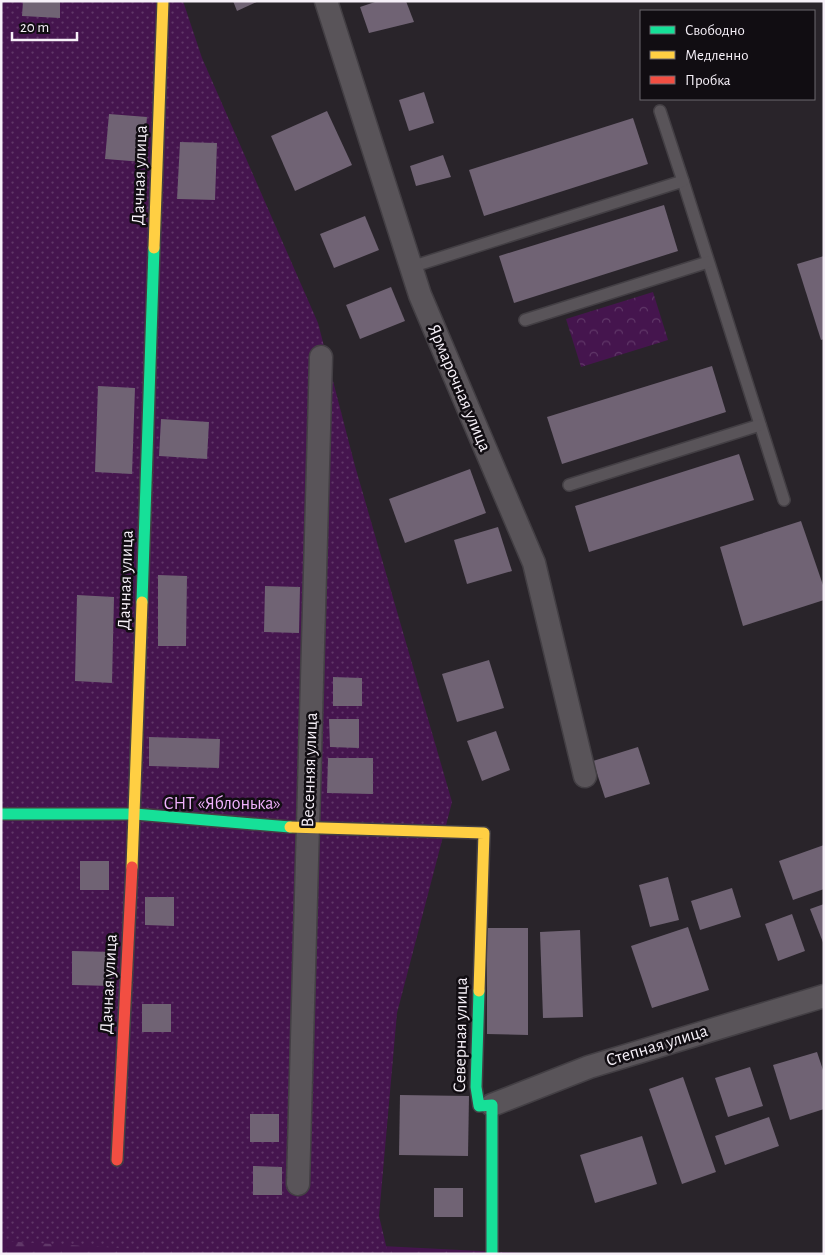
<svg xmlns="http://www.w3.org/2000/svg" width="825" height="1255" font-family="'Alegreya Sans',sans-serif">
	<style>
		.forest { fill: url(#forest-firs) }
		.park { fill: url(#park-crowns) }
		.garden { fill: url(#garden-dots) }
		.building { fill: #706374 }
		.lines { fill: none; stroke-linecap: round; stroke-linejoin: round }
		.lane-casing { stroke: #433f44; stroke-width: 14 }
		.street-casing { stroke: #433f44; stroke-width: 25 }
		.fast-casing { stroke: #433f44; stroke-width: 14 }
		.slow-casing { stroke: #433f44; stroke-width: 14 }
		.jam-casing { stroke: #433f44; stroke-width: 14 }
		.lane { stroke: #595459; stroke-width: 11 }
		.street { stroke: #595459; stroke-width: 22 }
		.fast { stroke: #16e098; stroke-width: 11 }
		.slow { stroke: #ffcf43; stroke-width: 11 }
		.jam { stroke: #f24e42; stroke-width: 11 }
		.labels { text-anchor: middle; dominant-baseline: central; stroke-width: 5; stroke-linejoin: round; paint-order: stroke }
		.street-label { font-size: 18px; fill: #f6f0f8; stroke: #110d12 }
		.park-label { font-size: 18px; fill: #f1b2fd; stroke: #110d12 }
	</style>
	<defs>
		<pattern id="forest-firs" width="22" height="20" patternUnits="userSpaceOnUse" patternTransform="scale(1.25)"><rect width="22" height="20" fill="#45154e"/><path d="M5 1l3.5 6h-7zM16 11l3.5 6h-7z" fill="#603768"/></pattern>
		<pattern id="park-crowns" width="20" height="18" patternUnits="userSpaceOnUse" patternTransform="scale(1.25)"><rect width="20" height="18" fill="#45154e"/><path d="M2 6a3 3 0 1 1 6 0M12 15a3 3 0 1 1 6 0" fill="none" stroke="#603768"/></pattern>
		<pattern id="garden-dots" width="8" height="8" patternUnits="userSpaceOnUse" patternTransform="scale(1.25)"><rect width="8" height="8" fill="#45154e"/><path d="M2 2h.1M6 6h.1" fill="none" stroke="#603768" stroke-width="1.8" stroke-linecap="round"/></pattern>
	</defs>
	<rect width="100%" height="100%" fill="#29242a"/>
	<path class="forest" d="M1 1231 283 1241 541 1254H1Z"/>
	<path class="park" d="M653 292 668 340 581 367 566 319Z"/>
	<path class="garden" d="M1 1H183L202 58 318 323 355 466 452 802 397 1013 379 1216 388 1254H222L1 1241Z"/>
	<g class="building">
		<path d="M23 1H60V18L22 16Z"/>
		<path d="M233 1H259L237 11Z"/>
		<path d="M378 1H406L414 22 369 33 360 7Z"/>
		<path d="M424 92 434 123 409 131 399 100Z"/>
		<path d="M327 111 352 165 295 191 271 136Z"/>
		<path d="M109 114 147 117 143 162 105 159Z"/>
		<path d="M633 118 648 164 484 216 469 170Z"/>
		<path d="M180 142 217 143 215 200 177 199Z"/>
		<path d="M443 155 451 177 416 186 410 166Z"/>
		<path d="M664 205 678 251 514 303 499 256Z"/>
		<path d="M365 216 379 250 334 268 320 234Z"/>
		<path d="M824 256V339L821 340 797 264Z"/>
		<path d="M391 287 405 321 360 339 346 305Z"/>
		<path d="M712 366 726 412 562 464 547 417Z"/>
		<path d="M98 386 135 388 132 474 95 472Z"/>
		<path d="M161 419 209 422 207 459 159 456Z"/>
		<path d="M739 454 754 500 589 552 575 506Z"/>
		<path d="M470 469 486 513 405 543 389 499Z"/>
		<path d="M801 521 824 588V600L743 626 720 547Z"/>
		<path d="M498 527 512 571 467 584 454 540Z"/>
		<path d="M158 575 187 576 186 646H158Z"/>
		<path d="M265 586 300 587 299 633 264 632Z"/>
		<path d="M77 595 114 597 112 683 75 681Z"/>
		<path d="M489 660 504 708 457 722 442 674Z"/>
		<path d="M333 677 362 678V706H333Z"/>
		<path d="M329 719H359V748L330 747Z"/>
		<path d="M496 731 510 770 482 781 467 741Z"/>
		<path d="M149 737 220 739 219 768 149 766Z"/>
		<path d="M638 747 650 784 605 798 593 761Z"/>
		<path d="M328 758H373V794L327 793Z"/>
		<path d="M824 845V889L793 900 779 861Z"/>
		<rect x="80" y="861" width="29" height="29"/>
		<path d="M668 877 679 920 650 927 639 885Z"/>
		<path d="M732 888 741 917 700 930 691 901Z"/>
		<path d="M145 897H174V926L145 925Z"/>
		<path d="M824 904V945L810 909Z"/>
		<path d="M792 914 805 951 778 961 765 924Z"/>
		<path d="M688 927 709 990 652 1008 631 946Z"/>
		<path d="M487 928H528V1035L487 1034Z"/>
		<path d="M580 930 583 1017 543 1018 540 932Z"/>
		<path d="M72 951 113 952 112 986 72 985Z"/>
		<rect x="142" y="1004" width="29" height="28"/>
		<path d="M817 1052 824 1073V1109L790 1120 773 1065Z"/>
		<path d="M750 1067 763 1106 728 1117 715 1078Z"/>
		<path d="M683 1077 716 1172 682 1184 649 1089Z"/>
		<path d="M400 1095 469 1096 468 1156 399 1155Z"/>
		<rect x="250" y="1114" width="29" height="28"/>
		<path d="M769 1117 779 1146 725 1165 715 1136Z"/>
		<path d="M642 1136 657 1184 595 1203 580 1155Z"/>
		<path d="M253 1166 282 1167V1195H253Z"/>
		<rect x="434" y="1188" width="29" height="29"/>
	</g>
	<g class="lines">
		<defs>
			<g id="lane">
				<path d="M683 181 784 500"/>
				<path d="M411 267 683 181 660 111"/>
				<path d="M525 320 708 262"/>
				<path d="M569 485 760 425"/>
			</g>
			<g id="street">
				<path d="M326 1 420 295 534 563 585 776"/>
				<path d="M492 1105 589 1067 824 996"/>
				<path d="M298 1184 321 357"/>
			</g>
			<g id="fast">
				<path d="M142 602 154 248"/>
				<path d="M1 814H135L290 827"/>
				<path d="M479 991 476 1087 479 1106 492 1105V1254"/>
			</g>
			<g id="slow">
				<path d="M154 248 163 1"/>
				<path d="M290 827 484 833 479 991"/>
				<path d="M132 867 142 602"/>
			</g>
			<path id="jam" d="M117 1160 132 867"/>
		</defs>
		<use href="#lane" class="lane-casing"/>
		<use href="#street" class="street-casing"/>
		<use href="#fast" class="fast-casing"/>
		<use href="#slow" class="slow-casing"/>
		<use href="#jam" class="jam-casing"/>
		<use href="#lane" class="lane"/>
		<use href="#street" class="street"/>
		<use href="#fast" class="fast"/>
		<use href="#slow" class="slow"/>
		<use href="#jam" class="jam"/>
	</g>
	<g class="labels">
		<g class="street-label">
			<text transform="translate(140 175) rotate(-88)">Дачная улица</text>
			<text transform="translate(459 388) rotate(67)">Ярмарочная улица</text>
			<text transform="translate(126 580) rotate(-88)">Дачная улица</text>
			<text transform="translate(310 770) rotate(-88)">Весенняя улица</text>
			<text transform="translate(109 984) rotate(-87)">Дачная улица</text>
			<text transform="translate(461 1035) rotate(-89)">Северная улица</text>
			<text transform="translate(657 1046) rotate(-17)">Степная улица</text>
		</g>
		<g class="park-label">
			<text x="222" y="804">СНТ «Яблонька»</text>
		</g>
	</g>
	<rect width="825" height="1255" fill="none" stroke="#f6f0f8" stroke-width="5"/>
	<rect x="640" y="10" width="175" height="90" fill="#110d12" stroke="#6d686e"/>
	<rect x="650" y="26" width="25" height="8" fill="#16e098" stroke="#6d686e"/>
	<text x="685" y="35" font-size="15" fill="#f6f0f8">Свободно</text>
	<rect x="650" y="51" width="25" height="8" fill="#ffcf43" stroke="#6d686e"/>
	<text x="685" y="60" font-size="15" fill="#f6f0f8">Медленно</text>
	<rect x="650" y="76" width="25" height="8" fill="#f24e42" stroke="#6d686e"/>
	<text x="685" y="85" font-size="15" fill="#f6f0f8">Пробка</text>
	<path d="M12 32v8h65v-8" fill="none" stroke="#f6f0f8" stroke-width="2.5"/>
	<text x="20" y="32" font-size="15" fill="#f6f0f8" stroke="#110d12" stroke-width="4" paint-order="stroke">20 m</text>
</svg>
